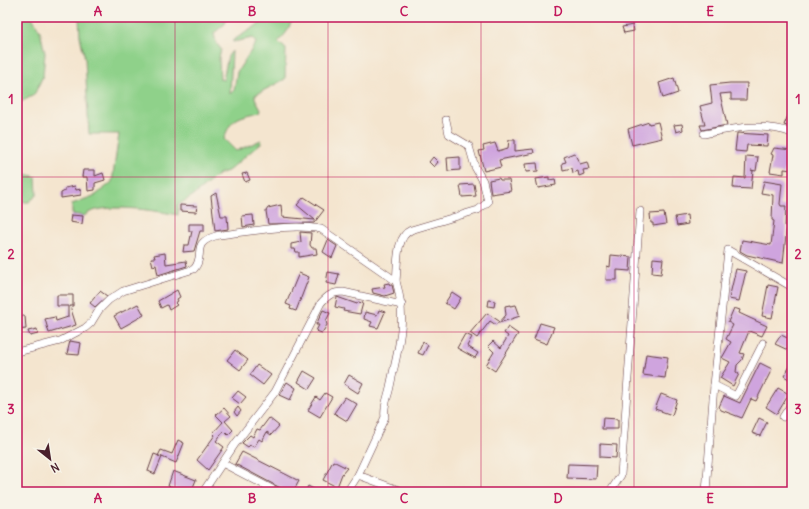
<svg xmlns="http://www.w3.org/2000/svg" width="809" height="509" font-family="Delius,sans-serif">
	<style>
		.grass { fill: #8fd18a; stroke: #6c785a }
		.building { fill: #cfa4de }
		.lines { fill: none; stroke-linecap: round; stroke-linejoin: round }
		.street-casing { stroke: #643d44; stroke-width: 8 }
		.street { stroke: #fff; stroke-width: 7 }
		.grid { fill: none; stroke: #c2185b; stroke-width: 1; stroke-opacity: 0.55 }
		.neatline { fill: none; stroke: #c2185b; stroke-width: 1.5 }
		.grid-label { font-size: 13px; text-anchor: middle; font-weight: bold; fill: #c2185b }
	</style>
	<rect width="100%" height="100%" fill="#f7f3e8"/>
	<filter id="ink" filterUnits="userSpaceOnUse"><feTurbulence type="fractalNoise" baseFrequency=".025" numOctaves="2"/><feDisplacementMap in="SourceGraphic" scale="8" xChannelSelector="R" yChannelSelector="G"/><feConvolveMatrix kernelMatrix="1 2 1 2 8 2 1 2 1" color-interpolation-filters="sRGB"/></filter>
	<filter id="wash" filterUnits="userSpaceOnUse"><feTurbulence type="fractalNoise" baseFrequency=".012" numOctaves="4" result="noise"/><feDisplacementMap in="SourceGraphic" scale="16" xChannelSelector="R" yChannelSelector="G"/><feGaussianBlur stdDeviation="0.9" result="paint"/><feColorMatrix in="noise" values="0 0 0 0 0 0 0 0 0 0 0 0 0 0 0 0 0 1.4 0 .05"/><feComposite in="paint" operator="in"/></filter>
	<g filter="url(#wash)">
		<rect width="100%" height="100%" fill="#f4e5cf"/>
		<g class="grass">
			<path d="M17 17H32L40 31 45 53 43 76 34 95 17 104Z"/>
			<path d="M79 17H227L225 24 214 33 216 43 221 49 219 59 220 79 223 80 228 56 232 51 230 94 234 90 237 72 256 43 253 38 233 42 232 41 267 19 289 18 292 21 286 33 278 42 286 49 285 79 255 95V98L261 109 260 112C239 117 231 117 224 139L236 151 261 140 262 142 228 171 219 174 194 195 178 205V215C158 211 99 201 84 216L72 214V204L96 195 112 182 119 134H89L85 59 80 36Z"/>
			<path d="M17 165 23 173 36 177 37 195 29 202H17Z"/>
		</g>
		<g id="blocks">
			<g class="building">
				<path d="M633 25 634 31 624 33 622 27Z"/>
				<path d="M674 78 678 93 663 98 659 83Z"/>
				<path d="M730 83H747L746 100H731V93L720 94 727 125 702 130 700 125H705L700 106 712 103 710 85Z"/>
				<path d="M792 106V128L784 125Z"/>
				<path d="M649 122V124L658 122 662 138 632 145 628 129Z"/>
				<path d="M682 124 683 130 676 132 674 125Z"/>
				<path d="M737 133 768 135 767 146 747 145 746 152 735 151Z"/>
				<path d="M509 140H515V151L533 149 534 153 499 160 501 167 484 171 479 151 484 150 483 146 495 143 498 151 508 148Z"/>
				<path d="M774 148 792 150V170L784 169V174L770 172 773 155 771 154Z"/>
				<path d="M574 153 580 164 587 162 589 169 583 170 584 174 579 176 578 171 573 173 572 168 563 170 562 163 566 162 564 157Z"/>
				<path d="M746 156 758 157 756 171 751 170 753 171 751 189 733 188 734 177 745 178Z"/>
				<path d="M433 157 438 162 434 167 429 162Z"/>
				<path d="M460 157V170L448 171 447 158Z"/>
				<path d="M537 163 538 171 526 172 525 164Z"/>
				<path d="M83 170H95V176L103 173 105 180 95 183V190L88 191 87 177H82Z"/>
				<path d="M247 173 250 180 245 182 242 174Z"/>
				<path d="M549 177V180L555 179 556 185 538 188 536 179Z"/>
				<path d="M499 178 500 180H509L511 191 491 194 489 180Z"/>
				<path d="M764 181 782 184 780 204 781 206H786L785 226H787L783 263 747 255 740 251 742 240 771 245 774 221 772 220 773 195 761 193Z"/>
				<path d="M474 184 476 196 462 197 460 185Z"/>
				<path d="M75 186 76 190 81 189V195L61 198V193L65 191V188Z"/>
				<path d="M216 193 221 216H227L228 229 215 231 211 196Z"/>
				<path d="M304 197 324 210 314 223 268 224 266 211 268 208 281 205 282 217 315 220 297 205Z"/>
				<path d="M180 205 197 206 196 212 180 211Z"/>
				<path d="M664 213 666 224 653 226V223H651L650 214Z"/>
				<path d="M71 215 83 216 82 224 70 222Z"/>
				<path d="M253 215 254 225 243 227 242 216Z"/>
				<path d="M687 215 688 224 677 226 675 217Z"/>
				<path d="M189 224H204V231H200L194 251 183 252 184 245H189L192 231H189Z"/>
				<path d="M300 232 311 233 310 245 312 248H316L317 254 299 257V252H296L295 249H291V244L301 242Z"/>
				<path d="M328 240 337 246 332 258 323 252Z"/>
				<path d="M165 253 166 264 186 261 187 266 158 275 156 265 153 266 151 258H155L154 255Z"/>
				<path d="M611 255 631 257 630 271 617 270V280H606L607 266 610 267Z"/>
				<path d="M653 258 663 259 661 274 652 273Z"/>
				<path d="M736 269 746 271 739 301 729 299Z"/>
				<path d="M328 272 339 274 336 285 326 283Z"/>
				<path d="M299 273 309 277 296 311 290 309 291 306 286 304Z"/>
				<path d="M389 283 390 285H392L394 293 385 296 373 293 372 289 385 287 384 284Z"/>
				<path d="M768 285 778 287 772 318 762 316Z"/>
				<path d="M177 290 180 297 177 299 178 301 175 303 177 305 169 310 167 305 161 308 158 301Z"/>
				<path d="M100 291 107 296 95 307 90 303Z"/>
				<path d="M452 292 461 298 454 309 445 303Z"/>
				<path d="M57 295H73V306H70L76 325 49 333 45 319 55 317 56 321 68 317V306H57Z"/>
				<path d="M337 297 357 304 358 302 363 303 360 314 343 311 344 309 335 307Z"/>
				<path d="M489 300 495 301 494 307 488 306Z"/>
				<path d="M138 304 144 315 121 328 114 316Z"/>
				<path d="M510 305V306L516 305 520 316 499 323 506 315 505 306Z"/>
				<path d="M734 308 740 310 739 313 767 326 762 336 749 331 740 353 744 354 742 360 737 365 736 372 739 374 733 386 720 378 730 362 722 358 731 342 726 339 733 325 728 322Z"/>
				<path d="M323 310 330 313 326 321 327 325 322 333 316 331 319 325H316Z"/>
				<path d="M379 310 385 312 378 328 370 326 372 322 364 319 365 312 377 315Z"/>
				<path d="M487 313 499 321 496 325 490 321 477 338 470 333Z"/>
				<path d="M17 316H25L26 329 17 330Z"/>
				<path d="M540 323 554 327 547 344 534 339Z"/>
				<path d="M508 327 518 334 495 371 486 365 494 352 488 346 493 341 501 348 508 336 504 333Z"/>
				<path d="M37 329 38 334 30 336 28 331Z"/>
				<path d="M465 334 472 337 467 346 478 353 475 358 457 348Z"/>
				<path d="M781 335 792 340V352L775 344Z"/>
				<path d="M70 341 81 343 79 355 67 354Z"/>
				<path d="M423 342 428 345 423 355 418 353Z"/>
				<path d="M235 350 248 360 240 370 227 360Z"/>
				<path d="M646 354 668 357 665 378 643 375Z"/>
				<path d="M760 363 772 369 756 401 751 399 742 418 721 410 719 407 724 396 740 403Z"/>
				<path d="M792 363V381L784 376Z"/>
				<path d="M257 365 271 375 263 385 250 375Z"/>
				<path d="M304 371 316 378 309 389 298 382Z"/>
				<path d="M349 375 363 383 358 393 344 384Z"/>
				<path d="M287 382 296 388 290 400 279 395Z"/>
				<path d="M778 388 789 394 777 414 766 407Z"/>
				<path d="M238 391 246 397 240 404 232 398Z"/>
				<path d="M325 393 332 397 320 417 308 410 316 397 320 400Z"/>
				<path d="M661 394 677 400 672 415 655 409Z"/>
				<path d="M345 397 357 404 347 421 334 413Z"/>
				<path d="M238 407 241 411 237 416 234 412Z"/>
				<path d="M224 408 231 416 225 421 233 430 228 435 224 431 216 441 224 447 208 470 197 460 215 435 213 433 223 422 216 415Z"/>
				<path d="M269 418 279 426 271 435 267 432 262 441 259 439 254 447 250 445 248 447 242 443 250 435 253 437 257 429 260 430Z"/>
				<path d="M603 418 618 419V429H602Z"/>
				<path d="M759 418 767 422 760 436 752 433Z"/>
				<path d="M178 440 184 443 176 463 162 457 155 474 148 471 154 454 162 457 158 456 161 450 172 454Z"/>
				<path d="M600 444 617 445 616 458 600 457Z"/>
				<path d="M242 452 299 481 293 492H288L235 464Z"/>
				<path d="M333 461 347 468 342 474 337 487 323 480Z"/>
				<path d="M568 464 597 465 596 479 567 478Z"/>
				<path d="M173 471 196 480 191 492H176L177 489 168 486Z"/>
				<path d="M308 486 319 492H305Z"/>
			</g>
		</g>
	</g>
	<g filter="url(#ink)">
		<use href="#blocks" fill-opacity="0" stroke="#643d44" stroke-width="1"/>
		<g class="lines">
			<defs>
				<g id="street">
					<path d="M704 134C733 128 764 122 792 133"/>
					<path d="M396 281C398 266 395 237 411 230L478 210 488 202 483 181 475 167 469 146 449 134 446 120"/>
					<path d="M17 352 60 341 85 328 91 323 99 310 109 300 123 291 194 269C207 254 188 243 219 235 250 232 290 223 321 229L396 281C408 322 398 347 390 387 388 397 383 407 385 417L358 475 347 492"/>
					<path d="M714 385 736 396 763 343"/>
					<path d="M783 417 792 403"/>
					<path d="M224 464 278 492"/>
					<path d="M358 475 404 492"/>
					<path d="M203 492 235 444 275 392 321 303C328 295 333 292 343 292L402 305"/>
					<path d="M610 492 621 475 640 211"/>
					<path d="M706 492 714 385 728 250 792 287"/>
				</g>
			</defs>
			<use href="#street" class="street-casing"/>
			<use href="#street" class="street"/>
		</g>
	</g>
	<path class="grid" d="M175 17V492M328 17V492M481 17V492M634 17V492M17 177H792M17 332H792"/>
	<rect width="809" height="509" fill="none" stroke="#f7f3e8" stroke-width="44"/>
	<g transform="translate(50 459) rotate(150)" stroke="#f7f3e8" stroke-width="3" paint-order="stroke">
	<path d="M0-3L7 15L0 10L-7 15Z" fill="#4a1f2b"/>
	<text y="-6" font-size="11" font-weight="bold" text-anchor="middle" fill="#4a1f2b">N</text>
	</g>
	<rect x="22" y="22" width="765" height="465" class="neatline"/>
	<g class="grid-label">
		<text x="98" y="16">A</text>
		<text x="252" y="16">B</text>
		<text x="404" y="16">C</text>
		<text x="558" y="16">D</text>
		<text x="710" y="16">E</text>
		<text x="11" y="104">1</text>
		<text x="798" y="104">1</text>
		<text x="11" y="259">2</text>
		<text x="798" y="259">2</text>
		<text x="11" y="414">3</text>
		<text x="798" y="414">3</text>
		<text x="98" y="503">A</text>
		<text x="252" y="503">B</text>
		<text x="404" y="503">C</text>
		<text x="558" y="503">D</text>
		<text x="710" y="503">E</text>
	</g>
</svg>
